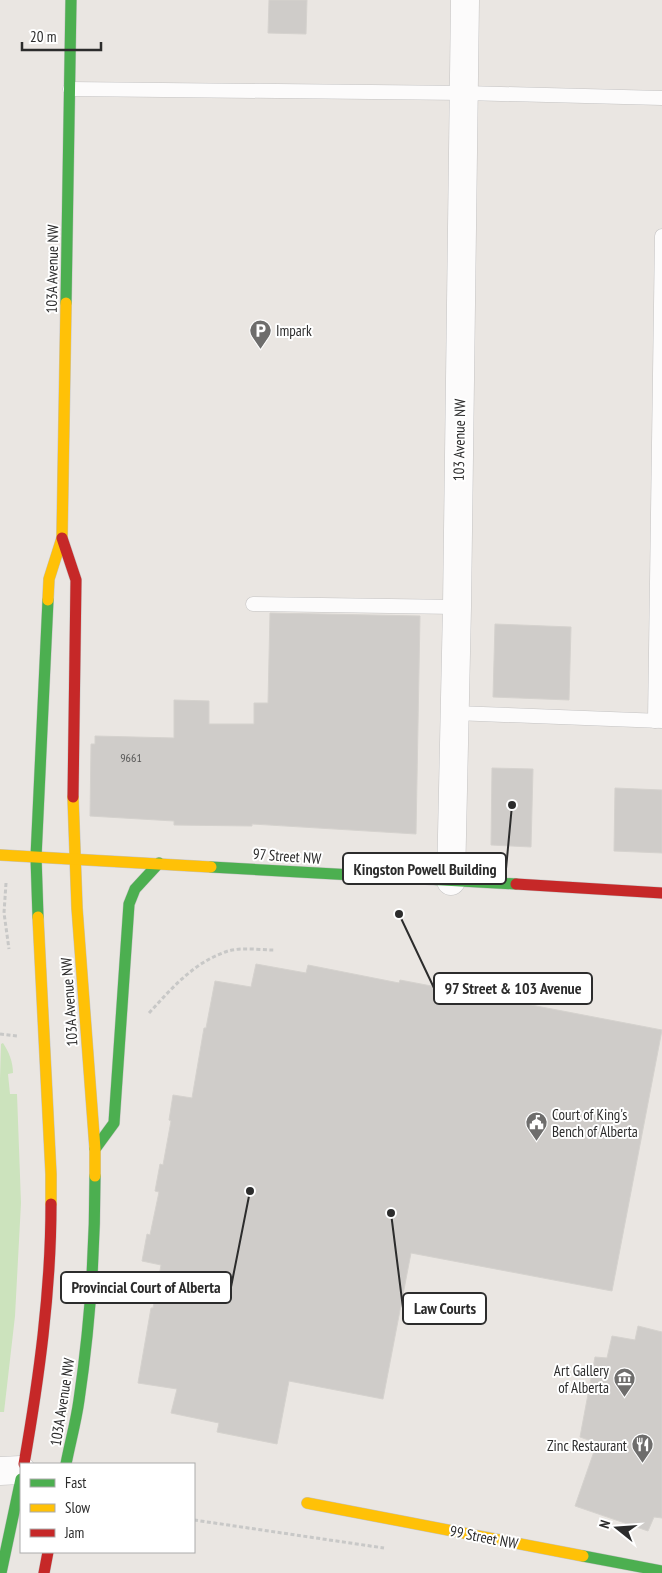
<svg xmlns="http://www.w3.org/2000/svg" width="662" height="1573" font-family="'PT Sans Narrow',sans-serif">
	<style>
		.green { fill: #cce3bd }
		.building { fill: #cfccc9; stroke: #d5d2ce }
		.lines { fill: none; stroke-linecap: round; stroke-linejoin: round }
		.lane-casing { stroke: #c4c3c3; stroke-width: 15 }
		.street-casing { stroke: #c4c3c3; stroke-width: 29 }
		.fast-casing { stroke: #c4c3c3; stroke-width: 12 }
		.slow-casing { stroke: #c4c3c3; stroke-width: 12 }
		.jam-casing { stroke: #c4c3c3; stroke-width: 12 }
		.path { stroke: #c8c8c7; stroke-width: 3; stroke-dasharray: 4 2.5; stroke-linecap: butt }
		.lane { stroke: #fcfbfb; stroke-width: 14 }
		.street { stroke: #fcfbfb; stroke-width: 28 }
		.fast { stroke: #4caf50; stroke-width: 11 }
		.slow { stroke: #ffc107; stroke-width: 11 }
		.jam { stroke: #c62828; stroke-width: 11 }
		.labels { text-anchor: middle; dominant-baseline: central; stroke-width: 4; stroke-linejoin: round; paint-order: stroke }
		.number-label { font-size: 12px; fill: #565655 }
		.street-label { font-size: 15px; fill: #2c2c2c; stroke: #fff }
		.poi-label { font-size: 15px; fill: #2c2c2c; stroke: #fff; text-anchor: start }
		.leader { fill: none; stroke: #2c2c2c; stroke-width: 2 }
		.callout-dot { fill: #2c2c2c; stroke: #fff; stroke-width: 2 }
		.callout { fill: #fff; stroke: #2c2c2c; stroke-width: 2 }
		.callout-label { font-size: 16px; text-anchor: middle; font-weight: bold; fill: #2c2c2c }
	</style>
	<rect width="100%" height="100%" fill="#eae6e2"/>
	<path class="green" d="M3 1043C9 1052 13 1062 13 1073L8 1074 10 1094H17L21 1203 15 1316 4 1412H0V1079L1 1044Z"/>
	<g class="building">
		<path d="M269 0H307L306 34 268 33Z"/>
		<path d="M270 613 420 616 416 834 252 824V826L174 825V821L90 816 91 744H95V736L174 738V700L209 701V724H254V703H268Z"/>
		<path d="M495 624 571 627 569 700 493 697Z"/>
		<path d="M492 768 533 769 531 847 491 845Z"/>
		<path d="M615 788 662 790V853L614 851Z"/>
		<path d="M256 964 306 973 308 965 399 983 400 980 662 1030 612 1291 411 1253 383 1399 289 1381 277 1444 217 1432 219 1423 171 1413 177 1389 138 1383 151 1308H153L161 1265 142 1261 147 1234 150 1235 159 1192 155 1191 160 1164 163 1165 171 1121 169 1120 173 1095 192 1098 204 1028H206L215 981 251 987Z"/>
		<path d="M638 1326 662 1332V1518L654 1517 648 1531 575 1506 597 1443 580 1437 595 1357 607 1358 612 1336 635 1340Z"/>
	</g>
	<g class="lines">
		<defs>
			<g id="lane">
				<path d="M70 89 465 93 662 98"/>
				<path d="M253 604 457 607"/>
				<path d="M455 713 662 721"/>
				<path d="M655 721 662 236"/>
			</g>
			<g id="street">
				<path d="M451 881 457 607 465 0"/>
				<path d="M0 1471 21 1470"/>
			</g>
			<g id="fast">
				<path d="M66 303 71 0"/>
				<path d="M211 867 516 884"/>
				<path d="M38 917 36 857 48 600"/>
				<path d="M95 1149 114 1123 129 904 135 889 159 863"/>
				<path d="M66 1464C70 1443 76 1422 79 1400 90 1326 95 1251 95 1176"/>
				<path d="M583 1556 662 1571"/>
				<path d="M1 1573 21 1479"/>
			</g>
			<g id="slow">
				<path d="M48 600 49 579 62 538 66 303"/>
				<path d="M73 797 77 908 95 1149V1176"/>
				<path d="M0 855 211 867"/>
				<path d="M38 917 51 1174V1204"/>
				<path d="M307 1503 583 1556"/>
			</g>
			<g id="jam">
				<path d="M62 538 76 580 73 797"/>
				<path d="M516 884 662 893"/>
				<path d="M24 1464C39 1378 51 1291 51 1204"/>
				<path d="M44 1573 48 1552"/>
			</g>
		</defs>
		<use href="#lane" class="lane-casing"/>
		<use href="#street" class="street-casing"/>
		<use href="#fast" class="fast-casing"/>
		<use href="#slow" class="slow-casing"/>
		<use href="#jam" class="jam-casing"/>
		<g class="path">
			<path d="M6 883 4 913 9 949"/>
			<path d="M149 1013C172 988 194 962 228 951 242 947 260 950 275 950"/>
			<path d="M0 1034 17 1036"/>
			<path d="M194 1520 384 1548"/>
		</g>
		<use href="#lane" class="lane"/>
		<use href="#street" class="street"/>
		<use href="#fast" class="fast"/>
		<use href="#slow" class="slow"/>
		<use href="#jam" class="jam"/>
	</g>
	<defs>
		<symbol id="parking-pin" viewBox="-11 -11 22 30"><path d="M0 17L-7.5 6A9.5 9.5 0 1 1 7.5 6Z" fill="#6e6d6c" stroke="#fff"/><path d="M-3.5-5.5H1a3.5 3.5 0 0 1 0 7H-1V5.5H-3.5ZM-1-3.4V-.6H.8a1.4 1.4 0 0 0 0-2.8Z" fill="#fff"/></symbol>
		<symbol id="civic-pin" viewBox="-11 -11 22 30"><path d="M0 17L-7.5 6A9.5 9.5 0 1 1 7.5 6Z" fill="#6e6d6c" stroke="#fff"/><path d="M-.6-6.5H3V-4.5H.6V-3L4-1V1h2V6H-6V1h2V-1L-.6-3ZM-1.2 2.5V6h2.4V2.5Z" fill="#fff"/></symbol>
		<symbol id="museum-pin" viewBox="-11 -11 22 30"><path d="M0 17L-7.5 6A9.5 9.5 0 1 1 7.5 6Z" fill="#6e6d6c" stroke="#fff"/><path d="M0-6L6-3V-2H-6V-3ZM-5-1h2V3h-2ZM-1-1h2V3h-2ZM3-1h2V3H3ZM-6 4H6V6H-6Z" fill="#fff"/></symbol>
		<symbol id="restaurant-pin" viewBox="-11 -11 22 30"><path d="M0 17L-7.5 6A9.5 9.5 0 1 1 7.5 6Z" fill="#6e6d6c" stroke="#fff"/><path d="M-5-6h1v4h1v-4h1v4h1v-4h1v5L-1.5 .5V6h-2V.5L-5-1ZM5-6V6H3V1.5H1.5Q1.5-4 5-6Z" fill="#fff"/></symbol>
	</defs>
	<g fill-rule="evenodd">
		<use href="#parking-pin" x="248" y="318" width="25" height="34"/>
		<use href="#civic-pin" x="524" y="1110" width="25" height="34"/>
		<use href="#museum-pin" x="612" y="1366" width="25" height="34"/>
		<use href="#restaurant-pin" x="630" y="1432" width="25" height="34"/>
	</g>
	<g class="labels">
		<g class="number-label">
			<text x="131" y="757">9661</text>
		</g>
		<g class="street-label">
			<text transform="translate(52 269) rotate(-89)">103A Avenue NW</text>
			<text transform="translate(459 440) rotate(-89)">103 Avenue NW</text>
			<text transform="translate(287 856) rotate(4)">97 Street NW</text>
			<text transform="translate(69 1002) rotate(-94)">103A Avenue NW</text>
			<text transform="translate(62 1402) rotate(-81)">103A Avenue NW</text>
			<text transform="translate(484 1537) rotate(11)">99 Street NW</text>
		</g>
		<g class="poi-label">
			<text x="276" y="330">Impark</text>
			<text x="552" y="1114">Court of King's<tspan x="552" dy="17">Bench of Alberta</tspan></text>
			<text x="609" y="1370" text-anchor="end">Art Gallery<tspan x="609" dy="17">of Alberta</tspan></text>
			<text x="627" y="1445" text-anchor="end">Zinc Restaurant</text>
		</g>
	</g>
	<path class="leader" d="M512 805L506 869M399 914L434 988M250 1191L231 1287M391 1213L403 1308"/>
	<g class="callout-dot">
		<circle cx="512" cy="805" r="5"/>
		<circle cx="399" cy="914" r="5"/>
		<circle cx="250" cy="1191" r="5"/>
		<circle cx="391" cy="1213" r="5"/>
	</g>
	<g class="callout">
		<rect x="343" y="853" width="163" height="31" rx="5"/>
		<rect x="434" y="973" width="158" height="31" rx="5"/>
		<rect x="61" y="1272" width="170" height="31" rx="5"/>
		<rect x="403" y="1293" width="83" height="31" rx="5"/>
	</g>
	<g class="callout-label">
		<text x="425" y="875">Kingston Powell Building</text>
		<text x="513" y="994">97 Street &amp; 103 Avenue</text>
		<text x="146" y="1293">Provincial Court of Alberta</text>
		<text x="445" y="1314">Law Courts</text>
	</g>
	<rect x="20" y="1463" width="175" height="90" fill="#ffffff" stroke="#ababab"/>
	<rect x="30" y="1479" width="25" height="8" fill="#4caf50" stroke="#ababab"/>
	<text x="65" y="1488" font-size="15" fill="#2c2c2c">Fast</text>
	<rect x="30" y="1504" width="25" height="8" fill="#ffc107" stroke="#ababab"/>
	<text x="65" y="1513" font-size="15" fill="#2c2c2c">Slow</text>
	<rect x="30" y="1529" width="25" height="8" fill="#c62828" stroke="#ababab"/>
	<text x="65" y="1538" font-size="15" fill="#2c2c2c">Jam</text>
	<g transform="translate(617 1528) rotate(287)" stroke="#ffffff" stroke-width="4" paint-order="stroke">
	<path d="M0-4L9 19L0 12L-9 19Z" fill="#2c2c2c"/>
	<text y="-8" font-size="14" font-weight="bold" text-anchor="middle" fill="#2c2c2c">N</text>
	</g>
	<path d="M22 42v8h79v-8" fill="none" stroke="#2c2c2c" stroke-width="2.5"/>
	<text x="30" y="42" font-size="15" fill="#2c2c2c" stroke="#ffffff" stroke-width="4" paint-order="stroke">20 m</text>
</svg>
